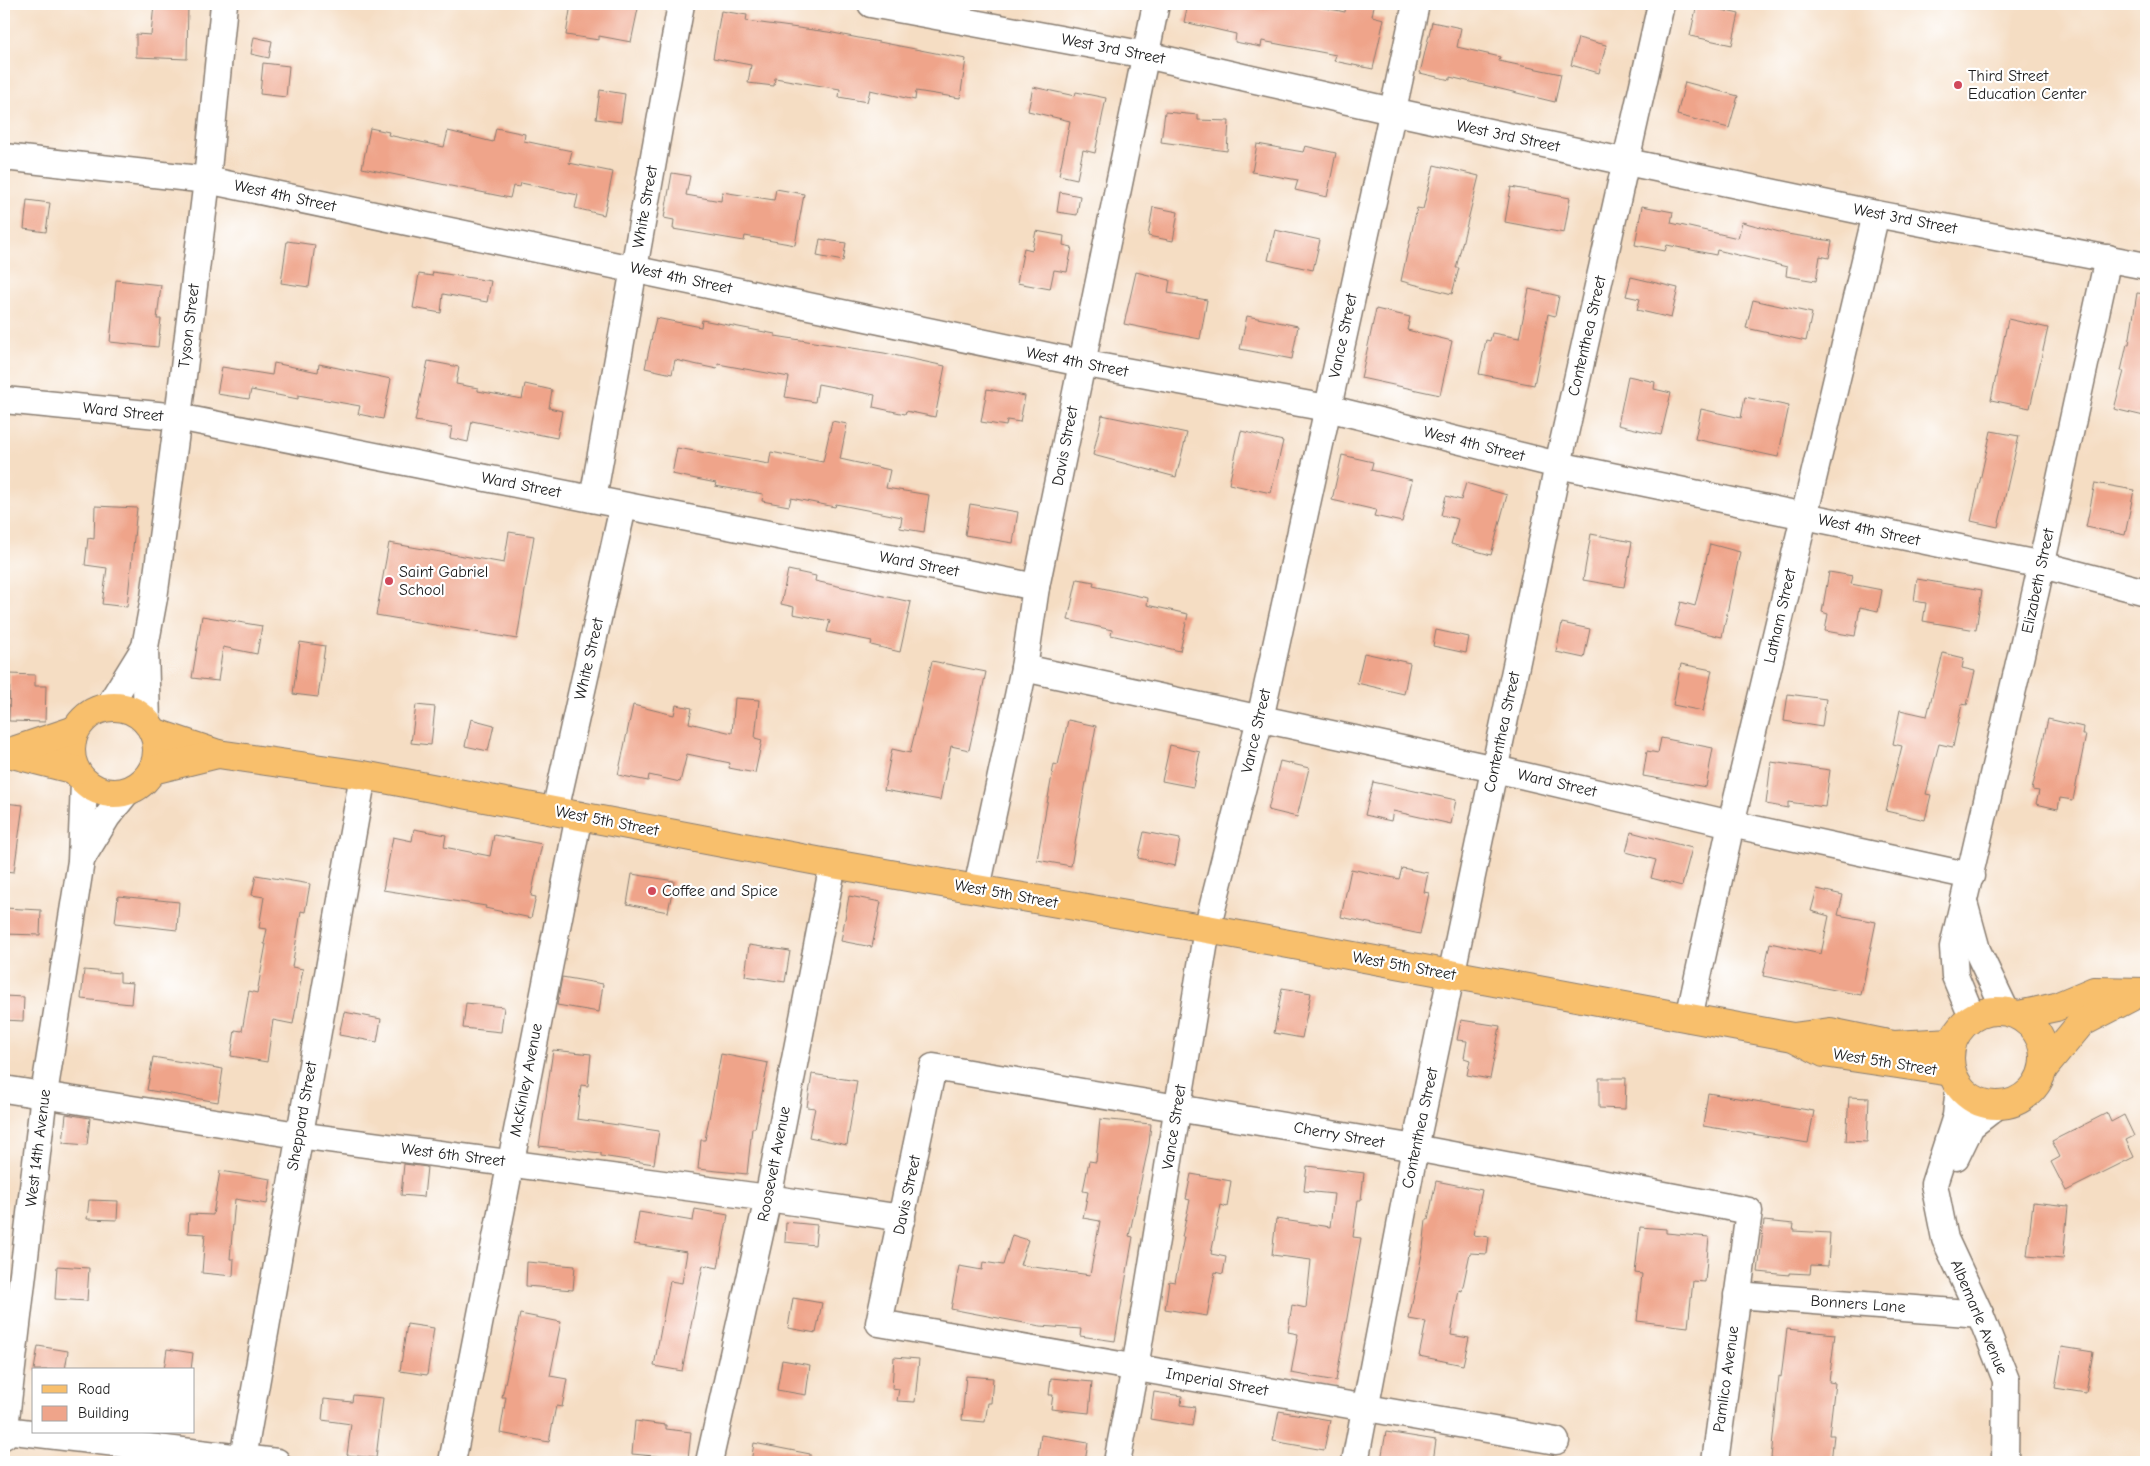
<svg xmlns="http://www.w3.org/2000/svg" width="2150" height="1466" font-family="'Comic Neue',sans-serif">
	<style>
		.building { fill: #efa48a }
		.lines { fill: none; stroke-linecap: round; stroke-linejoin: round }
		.minor-casing { stroke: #887c70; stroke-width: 29 }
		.major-casing { stroke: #887c70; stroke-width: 30 }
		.minor { stroke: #fff; stroke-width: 26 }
		.major { stroke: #f8bf6c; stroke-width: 28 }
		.poi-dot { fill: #d1495b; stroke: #fff; stroke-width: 2 }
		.labels { text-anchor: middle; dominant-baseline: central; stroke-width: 4.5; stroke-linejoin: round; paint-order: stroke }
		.street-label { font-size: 16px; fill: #1c1c1c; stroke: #fff }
		.poi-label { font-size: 16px; fill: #1c1c1c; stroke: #fff; text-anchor: start }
	</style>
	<rect width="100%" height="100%" fill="#fff"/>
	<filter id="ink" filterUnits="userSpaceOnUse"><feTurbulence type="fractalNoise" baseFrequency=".02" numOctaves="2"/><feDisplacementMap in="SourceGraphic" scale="10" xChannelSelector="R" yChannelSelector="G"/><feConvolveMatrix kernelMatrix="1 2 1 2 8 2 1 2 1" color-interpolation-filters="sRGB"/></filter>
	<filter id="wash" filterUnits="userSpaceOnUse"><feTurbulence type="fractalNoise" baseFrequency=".0096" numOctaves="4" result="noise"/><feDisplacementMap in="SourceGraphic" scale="20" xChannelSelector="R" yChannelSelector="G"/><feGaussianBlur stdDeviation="1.12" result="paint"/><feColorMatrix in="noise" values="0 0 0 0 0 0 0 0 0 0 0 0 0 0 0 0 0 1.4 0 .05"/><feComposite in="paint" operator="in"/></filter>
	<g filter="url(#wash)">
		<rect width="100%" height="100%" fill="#f5ddc3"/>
		<g id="blocks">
			<g class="building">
				<path d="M154 4H188L187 59 136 57V34L151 35Z"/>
				<path d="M571 4H639L631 42 599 36V40L566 35Z"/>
				<path d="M1188 4H1304L1345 12 1346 4H1362L1374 6 1372 16 1384 19 1373 69 1334 61 1336 55 1262 41 1261 47 1235 42 1236 34 1184 22Z"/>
				<path d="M1697 4 1739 14 1732 45 1690 36Z"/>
				<path d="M721 11 747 15 746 21 828 32 966 59 960 98 916 91 915 100 870 90 867 102 839 97 840 89 775 78 774 86 748 83 751 65 713 58Z"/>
				<path d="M1432 22 1461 28 1457 47 1500 57 1499 61 1561 74 1555 102 1450 77V80L1420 73Z"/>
				<path d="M254 37 272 41 269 58 251 54Z"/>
				<path d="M1578 38 1606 45 1599 73 1571 65Z"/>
				<path d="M263 63 289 66 286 97 260 94Z"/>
				<path d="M1685 82 1738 96 1729 128 1677 115Z"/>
				<path d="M1033 87 1075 96 1076 92 1106 98 1095 153 1083 150 1077 179 1059 175 1070 121 1028 111Z"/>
				<path d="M600 90 625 94 621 122 596 119Z"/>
				<path d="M1165 112 1198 115V120L1229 121 1227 151 1161 142Z"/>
				<path d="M370 128 389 132 388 135 444 147 448 131 493 142 496 128 525 134 524 141 572 151 569 163 613 172 604 215 575 208 578 195 521 183 520 187 513 186 510 198 362 168Z"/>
				<path d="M1257 144 1303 152 1305 146 1336 153 1327 197 1295 190 1298 180 1252 172Z"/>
				<path d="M1434 165 1479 176 1456 268H1459L1452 294 1401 281 1417 208 1423 209Z"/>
				<path d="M672 173 690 176 686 195 721 201 722 192 774 200 776 189 804 194 795 245 745 236 744 241 673 229 674 220 664 218Z"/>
				<path d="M1511 187 1570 198 1564 233 1505 222Z"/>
				<path d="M1060 192 1080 196 1077 215 1057 212Z"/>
				<path d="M27 200 50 203 46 232 24 229Z"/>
				<path d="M1642 206 1673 212 1671 223 1738 238 1742 222 1787 234 1832 241 1829 258 1820 256 1816 281 1786 276 1787 267 1717 250 1716 255 1667 245 1665 251 1635 245Z"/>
				<path d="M1153 207 1178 212 1173 241 1148 236Z"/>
				<path d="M1275 230 1320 240 1313 270 1268 260Z"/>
				<path d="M1036 231 1064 236 1063 245 1072 247 1067 272 1054 270 1050 289 1017 283 1024 248 1032 250Z"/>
				<path d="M820 239 846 243 843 261 817 256Z"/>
				<path d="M287 241 315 245 309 287 281 283Z"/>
				<path d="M433 272 491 281 487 302 443 294 441 313 413 308 419 274 432 276Z"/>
				<path d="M1136 272 1170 280 1168 293 1207 300 1200 339 1124 324Z"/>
				<path d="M1631 277 1678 288 1671 318 1637 310 1640 299 1626 296Z"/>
				<path d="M116 280 161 285 157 319H161L158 347 110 342Z"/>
				<path d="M1529 289 1559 296 1555 316 1548 314 1534 385 1479 374 1486 340 1490 341 1492 333 1519 338Z"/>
				<path d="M2137 293 2146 294V408L2144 416 2114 409 2124 371H2121L2127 344H2129Z"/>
				<path d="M1753 300 1812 313 1806 341 1746 328Z"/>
				<path d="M1376 309 1410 317 1407 330 1452 341 1440 395 1361 378Z"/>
				<path d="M1247 316 1298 326 1292 359 1240 349Z"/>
				<path d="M656 318 701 327 702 320 775 334V336L884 353 945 366 935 417 906 411 905 414 873 407 875 395 818 384 815 402 785 397 789 377 718 364 717 369 675 360 672 374 645 368Z"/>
				<path d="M2008 319 2048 328 2030 408 1991 400Z"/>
				<path d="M428 361 459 367 456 384 478 388V391L522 399 525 384 552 390 549 408 562 411 557 438 472 421 468 442 450 438 452 427 415 421Z"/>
				<path d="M274 363 318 372 319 364 391 379 383 419 358 414 360 406 298 395V399L251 390 249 399 217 394 222 367 272 375Z"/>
				<path d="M1628 376 1655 382 1654 389 1671 393 1661 435 1618 425Z"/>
				<path d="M987 389 1025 396 1020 422 1007 420 1006 426 981 422Z"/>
				<path d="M1745 397 1789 406 1778 457 1695 439 1701 409 1741 418Z"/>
				<path d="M1102 415 1187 433 1176 477 1093 455Z"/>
				<path d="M832 421 847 424 840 459 890 470 886 488 929 495 924 532 900 528 902 517 836 504 835 507 791 498 789 506 762 501 763 494 715 486 716 483 672 474 677 448 769 464 771 452 823 462Z"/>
				<path d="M1241 431 1283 441 1271 493 1229 484Z"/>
				<path d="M1991 431 2019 436 1998 527 1971 521Z"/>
				<path d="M1342 455 1373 462 1371 470 1412 480 1402 522 1374 516 1376 510 1332 500Z"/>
				<path d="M1466 483 1507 495 1491 555 1451 544 1458 519 1441 515 1446 496 1461 500Z"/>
				<path d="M2095 483 2134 490 2125 535 2086 527Z"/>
				<path d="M970 504 1018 512 1013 543 965 535Z"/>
				<path d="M95 506 137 508 127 607 102 604 107 568 85 565 88 538 94 539Z"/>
				<path d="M509 532 534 536 517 639 376 615 389 543 504 563Z"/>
				<path d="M1591 534 1632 542 1624 587 1583 580Z"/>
				<path d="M1710 544 1740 552 1722 637 1675 626 1681 602 1695 606Z"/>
				<path d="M788 570 816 576 815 581 911 602 900 652 871 645 872 641 827 632 830 621 793 614 794 607 781 604Z"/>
				<path d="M1829 572 1853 576 1851 584 1882 590 1878 611 1860 607 1855 636 1825 631 1828 614 1822 612Z"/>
				<path d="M1077 579 1094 582 1093 586 1148 598 1147 605 1188 614 1180 651 1111 635 1112 630 1068 620Z"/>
				<path d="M1917 579 1982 590 1976 630 1923 621 1926 603 1914 601Z"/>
				<path d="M202 616 262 626 257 654 223 647 218 681 192 678Z"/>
				<path d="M1562 623 1590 629 1584 658 1556 652Z"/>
				<path d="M1436 630 1469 637 1466 653 1433 646Z"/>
				<path d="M300 642 325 646 318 697 293 694Z"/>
				<path d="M1364 653 1410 663 1404 694 1357 683Z"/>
				<path d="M1943 653 1964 658 1962 668 1975 671 1967 705 1962 704 1953 747 1939 744 1926 794 1931 795 1925 820 1886 811 1902 746 1893 744 1900 710 1927 716Z"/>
				<path d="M932 661 986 672 969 750 951 746 940 800 884 790 892 749 910 753Z"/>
				<path d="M1681 664 1712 670 1703 711 1673 705Z"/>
				<path d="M10 674 35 675V686H46L45 722 9 721Z"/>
				<path d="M1788 694 1826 699 1822 727 1784 721Z"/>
				<path d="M735 698 759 700 755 738 762 740 755 773 729 768 730 763 687 754 680 782 649 775 648 781 618 775 633 705 674 715 676 705 692 708 689 723 732 733Z"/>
				<path d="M416 705 435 707 431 745 411 743Z"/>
				<path d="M471 719 494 725 488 751 465 746Z"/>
				<path d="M2048 719 2083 727 2082 735H2086L2073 800 2060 798 2058 809 2036 804 2039 791 2032 790Z"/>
				<path d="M1068 720 1096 726 1071 866 1037 860 1054 764 1058 765Z"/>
				<path d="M1661 738 1713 748 1706 787 1643 776 1647 751 1658 753Z"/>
				<path d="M1170 745 1200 752 1193 787 1162 781Z"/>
				<path d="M1280 761 1309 768 1297 817 1268 810Z"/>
				<path d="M1771 762 1830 770 1825 807 1788 802V808L1766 804Z"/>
				<path d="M1373 782 1456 800 1451 824 1393 811 1391 821 1365 815Z"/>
				<path d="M4 803 23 805 14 872 4 871Z"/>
				<path d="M414 829 446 835 444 847 490 856 494 835 542 844 531 896 536 897 531 918 485 908 486 906 383 890 393 837 412 841Z"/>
				<path d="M1144 832 1180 839 1175 866 1138 858Z"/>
				<path d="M1631 832 1692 848 1682 886 1651 878 1656 860 1626 852Z"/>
				<path d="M1402 868 1428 873 1424 892 1429 893 1420 934 1341 917 1351 869 1399 879Z"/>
				<path d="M632 874 674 881 668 912 627 904Z"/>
				<path d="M256 875 310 884 305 912 301 911 292 967 303 969 293 1024 273 1020 267 1062 231 1056 235 1030 242 1031 249 991 257 993 266 944H264L267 929 259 928 264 897 252 895Z"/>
				<path d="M1817 889 1843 895 1838 915 1876 922 1861 995 1763 976 1770 943 1821 954 1829 916 1811 911Z"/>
				<path d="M118 896 179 902 177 930 115 923Z"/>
				<path d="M849 896 881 902 872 947 841 941Z"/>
				<path d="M4 908 41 910 40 935 4 934Z"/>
				<path d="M749 945 790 951 785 982 745 976Z"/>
				<path d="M84 970 120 973V982L133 983 131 1004 81 999Z"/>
				<path d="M562 977 603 984 599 1012 557 1005Z"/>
				<path d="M1282 988 1311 993 1302 1038 1274 1033Z"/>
				<path d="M4 996 24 997 23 1021 4 1020Z"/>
				<path d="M466 1003 504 1007 501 1032 463 1028Z"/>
				<path d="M344 1012 381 1019 377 1042 339 1035Z"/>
				<path d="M1461 1020 1500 1026 1490 1079 1467 1075 1470 1060 1464 1058 1467 1041 1457 1040Z"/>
				<path d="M553 1050 591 1054 588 1086 581 1085 577 1119 659 1131 654 1164 601 1156V1153L539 1146Z"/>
				<path d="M721 1054 768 1063 755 1128H752L747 1174 698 1169 701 1140H705Z"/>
				<path d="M153 1057 223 1069 218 1102 147 1090Z"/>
				<path d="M812 1074 857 1081 847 1145 809 1137 815 1108 807 1107Z"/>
				<path d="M1599 1078H1626L1625 1109 1599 1108Z"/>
				<path d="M1708 1093 1814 1111 1808 1143 1703 1126Z"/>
				<path d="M1849 1097 1869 1098 1867 1142 1846 1141Z"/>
				<path d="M2107 1113 2111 1122 2124 1115 2134 1136 2126 1140 2134 1157 2066 1191 2051 1162 2060 1157 2052 1141Z"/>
				<path d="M66 1114 90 1118 87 1145 63 1143Z"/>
				<path d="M1100 1119 1151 1124 1149 1144 1129 1236 1133 1237 1115 1341 1080 1336 1081 1329 1040 1326 951 1309 959 1266 982 1270 983 1262 1003 1265 1012 1235 1028 1240 1020 1265 1090 1275 1100 1221 1083 1218 1088 1192 1083 1191 1089 1161 1096 1162Z"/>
				<path d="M404 1164 427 1167 424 1197 401 1195Z"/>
				<path d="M1307 1166 1364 1173 1361 1200H1358L1353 1237 1361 1238 1336 1381 1291 1373 1298 1334 1288 1332 1292 1305 1306 1308 1311 1260 1272 1255 1276 1219 1330 1227 1334 1194 1304 1191Z"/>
				<path d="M220 1171 271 1179 267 1204 235 1199 230 1259H234L233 1276 202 1273 205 1234 188 1233 189 1214 213 1215Z"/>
				<path d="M1191 1174 1231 1181 1227 1207 1221 1205 1211 1254 1226 1257 1223 1274 1215 1272 1207 1316 1165 1309 1169 1281 1175 1282 1184 1237H1182L1190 1200 1186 1199Z"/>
				<path d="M1436 1181 1482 1190 1473 1235 1489 1237 1487 1254 1470 1253 1462 1291 1459 1290 1451 1335 1469 1338 1463 1365 1419 1356 1426 1322 1409 1319 1423 1249 1426 1220H1428Z"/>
				<path d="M89 1200 118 1201 117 1220 87 1219Z"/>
				<path d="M2033 1202 2068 1206 2063 1259 2027 1256Z"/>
				<path d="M695 1209 728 1215 718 1268 703 1265 682 1371 654 1366 670 1281 682 1283 687 1252 634 1244 639 1212 693 1221Z"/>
				<path d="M1764 1221 1794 1224 1793 1231 1830 1233 1828 1266 1811 1265 1810 1274 1789 1273V1275L1758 1272Z"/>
				<path d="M786 1222 817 1225 815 1245 785 1242Z"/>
				<path d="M1640 1227 1666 1229V1233L1709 1237 1705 1282 1693 1281 1688 1327 1637 1321 1642 1274 1635 1273Z"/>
				<path d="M527 1262 575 1266 573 1290 526 1286Z"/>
				<path d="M57 1266 89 1268 87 1301 55 1299Z"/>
				<path d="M793 1298 822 1303 816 1333 788 1328Z"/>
				<path d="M520 1314 561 1322 550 1376 567 1379 562 1407 556 1406 549 1442 500 1433 506 1397H502Z"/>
				<path d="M407 1324 434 1328 427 1375 400 1371Z"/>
				<path d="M1787 1329 1835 1334 1829 1382 1835 1383 1829 1435H1834L1831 1462H1804L1771 1458 1779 1376 1781 1377Z"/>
				<path d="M38 1346 68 1351 65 1370H34Z"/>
				<path d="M2062 1347 2093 1352 2086 1393 2055 1388Z"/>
				<path d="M167 1349 193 1353 191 1370H164Z"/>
				<path d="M894 1357 919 1359 915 1402 897 1401 899 1389 892 1388Z"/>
				<path d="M782 1360 810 1365 806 1395 777 1390Z"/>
				<path d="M966 1376 993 1378 991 1403H988L985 1422 962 1420Z"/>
				<path d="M1051 1378 1092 1382 1089 1413 1051 1409 1053 1395H1049Z"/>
				<path d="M1154 1392 1182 1396 1181 1405 1195 1407 1192 1426 1150 1419Z"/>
				<path d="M353 1395 383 1398 376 1458 347 1455 351 1424 322 1420 324 1399 352 1402Z"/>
				<path d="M1279 1411 1330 1420 1324 1450 1273 1441Z"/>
				<path d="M635 1421 666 1425V1429L691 1432 688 1459 632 1454Z"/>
				<path d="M1386 1432 1436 1440 1433 1462 1381 1460Z"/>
				<path d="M1041 1435 1088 1443 1085 1462H1037Z"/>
				<path d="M754 1443 810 1454V1462H751Z"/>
			</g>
		</g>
	</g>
	<g filter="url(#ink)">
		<use href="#blocks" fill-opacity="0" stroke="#887c70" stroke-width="1"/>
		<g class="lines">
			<defs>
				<g id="minor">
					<path d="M871 4 1146 55 1392 111 1627 162 1876 214 2146 266"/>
					<path d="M4 157 207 180 1081 363 1327 408 1558 465 2042 565 2146 592"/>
					<path d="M4 400 178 417 1036 587"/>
					<path d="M593 499 681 4"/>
					<path d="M1024 668 1495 769 1731 824 1971 876"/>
					<path d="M108 707 145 647"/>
					<path d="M147 723 145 647 154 598 178 417 207 180 224 4"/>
					<path d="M555 811 623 507"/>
					<path d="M82 858 107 817 127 792"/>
					<path d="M977 888 1024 668 1036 587 1156 4"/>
					<path d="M1965 906 1977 950 2006 1011"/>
					<path d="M1972 1017 1955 976 1953 947 2036 590 2108 258"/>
					<path d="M1689 1018 1731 824 1876 214"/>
					<path d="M1959 1086 1956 1116 1934 1184 1945 1239 1980 1314 2006 1380 2005 1462"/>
					<path d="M4 1089 298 1135 768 1198 902 1218"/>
					<path d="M1956 1157 1971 1126 1998 1105"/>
					<path d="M1737 1295 1980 1314"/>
					<path d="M5 1430 277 1462"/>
					<path d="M4 1436 44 1094 81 861 84 782"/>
					<path d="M1556 1441 879 1323 933 1067 1415 1148 1749 1211 1715 1462"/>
					<path d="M243 1458 363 775"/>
					<path d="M452 1462 579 815"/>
					<path d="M709 1462 768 1198 833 864"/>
					<path d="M1117 1462 1135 1368 1207 929 1260 719 1416 4"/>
					<path d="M1355 1462 1415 1148 1558 465 1661 4"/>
				</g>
				<g id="major">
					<circle cx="114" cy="750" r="43"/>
					<path d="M153 732 218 754 363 775 833 864 1207 929 1793 1037 1824 1053 1951 1072"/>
					<path d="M4 752 75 770"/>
					<path d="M10 752 75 730"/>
					<path d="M153 770 218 754"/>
					<circle cx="1997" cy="1058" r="47"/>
					<path d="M2019 1015 2056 1007 2094 991 2146 992"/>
					<path d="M1793 1037 1830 1032 1893 1045 1952 1042"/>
					<path d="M2043 1069 2081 1023 2139 993"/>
				</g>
			</defs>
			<use href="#minor" class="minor-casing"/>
			<use href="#major" class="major-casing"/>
			<use href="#minor" class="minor"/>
			<use href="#major" class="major"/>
		</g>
	</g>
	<g class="poi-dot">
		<circle cx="1958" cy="85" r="5"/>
		<circle cx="389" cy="581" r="5"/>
		<circle cx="652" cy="891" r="5"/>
	</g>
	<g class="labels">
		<g class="street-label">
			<text transform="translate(1113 49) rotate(11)">West 3rd Street</text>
			<text transform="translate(1508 136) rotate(12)">West 3rd Street</text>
			<text transform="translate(285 196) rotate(12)">West 4th Street</text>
			<text transform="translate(645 207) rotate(-80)">White Street</text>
			<text transform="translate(1905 219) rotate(11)">West 3rd Street</text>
			<text transform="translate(681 278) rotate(12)">West 4th Street</text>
			<text transform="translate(189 326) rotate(-83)">Tyson Street</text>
			<text transform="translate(1343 336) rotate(-78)">Vance Street</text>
			<text transform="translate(1587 336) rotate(-77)">Contenthea Street</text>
			<text transform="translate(1077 362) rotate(11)">West 4th Street</text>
			<text transform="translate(123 412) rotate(6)">Ward Street</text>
			<text transform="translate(1474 444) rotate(14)">West 4th Street</text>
			<text transform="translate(1065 446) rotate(-79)">Davis Street</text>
			<text transform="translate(521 485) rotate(11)">Ward Street</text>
			<text transform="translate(1869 530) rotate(12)">West 4th Street</text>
			<text transform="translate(919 564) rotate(11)">Ward Street</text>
			<text transform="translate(2038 581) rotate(-78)">Elizabeth Street</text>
			<text transform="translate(1780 616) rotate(-77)">Latham Street</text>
			<text transform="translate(589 659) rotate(-77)">White Street</text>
			<text transform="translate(1256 731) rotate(-77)">Vance Street</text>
			<text transform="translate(1502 732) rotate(-78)">Contenthea Street</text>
			<text transform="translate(1557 783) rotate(13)">Ward Street</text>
			<text transform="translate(607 821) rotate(11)">West 5th Street</text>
			<text transform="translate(1006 894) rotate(10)">West 5th Street</text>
			<text transform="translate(1404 966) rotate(10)">West 5th Street</text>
			<text transform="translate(1885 1062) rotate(9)">West 5th Street</text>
			<text transform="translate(526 1080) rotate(-79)">McKinley Avenue</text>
			<text transform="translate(302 1116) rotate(-80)">Sheppard Street</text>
			<text transform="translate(1174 1127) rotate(-81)">Vance Street</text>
			<text transform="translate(1420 1128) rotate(-78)">Contenthea Street</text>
			<text transform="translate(1339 1135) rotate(10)">Cherry Street</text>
			<text transform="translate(38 1148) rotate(-83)">West 14th Avenue</text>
			<text transform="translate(453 1155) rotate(7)">West 6th Street</text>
			<text transform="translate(774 1164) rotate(-79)">Roosevelt Avenue</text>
			<text transform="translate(907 1195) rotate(-78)">Davis Street</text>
			<text transform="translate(1858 1304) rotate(4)">Bonners Lane</text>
			<text transform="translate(1979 1317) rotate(67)">Albemarle Avenue</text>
			<text transform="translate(1726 1379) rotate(-82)">Pamlico Avenue</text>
			<text transform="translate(1217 1382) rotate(10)">Imperial Street</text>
		</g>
		<g class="poi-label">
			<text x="1968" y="76">Third Street<tspan x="1968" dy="18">Education Center</tspan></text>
			<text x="399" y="572">Saint Gabriel<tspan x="399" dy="18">School</tspan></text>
			<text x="662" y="891">Coffee and Spice</text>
		</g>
	</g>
	<rect width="2150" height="1466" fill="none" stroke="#fff" stroke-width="20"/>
	<rect x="32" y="1368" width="162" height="65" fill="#ffffff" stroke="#a4a4a4"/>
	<rect x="42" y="1385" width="25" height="8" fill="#f8bf6c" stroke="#a4a4a4"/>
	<text x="78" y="1394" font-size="15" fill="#1c1c1c">Road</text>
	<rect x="42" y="1406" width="25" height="15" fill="#efa48a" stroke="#a4a4a4"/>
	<text x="78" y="1418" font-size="15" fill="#1c1c1c">Building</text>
</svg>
